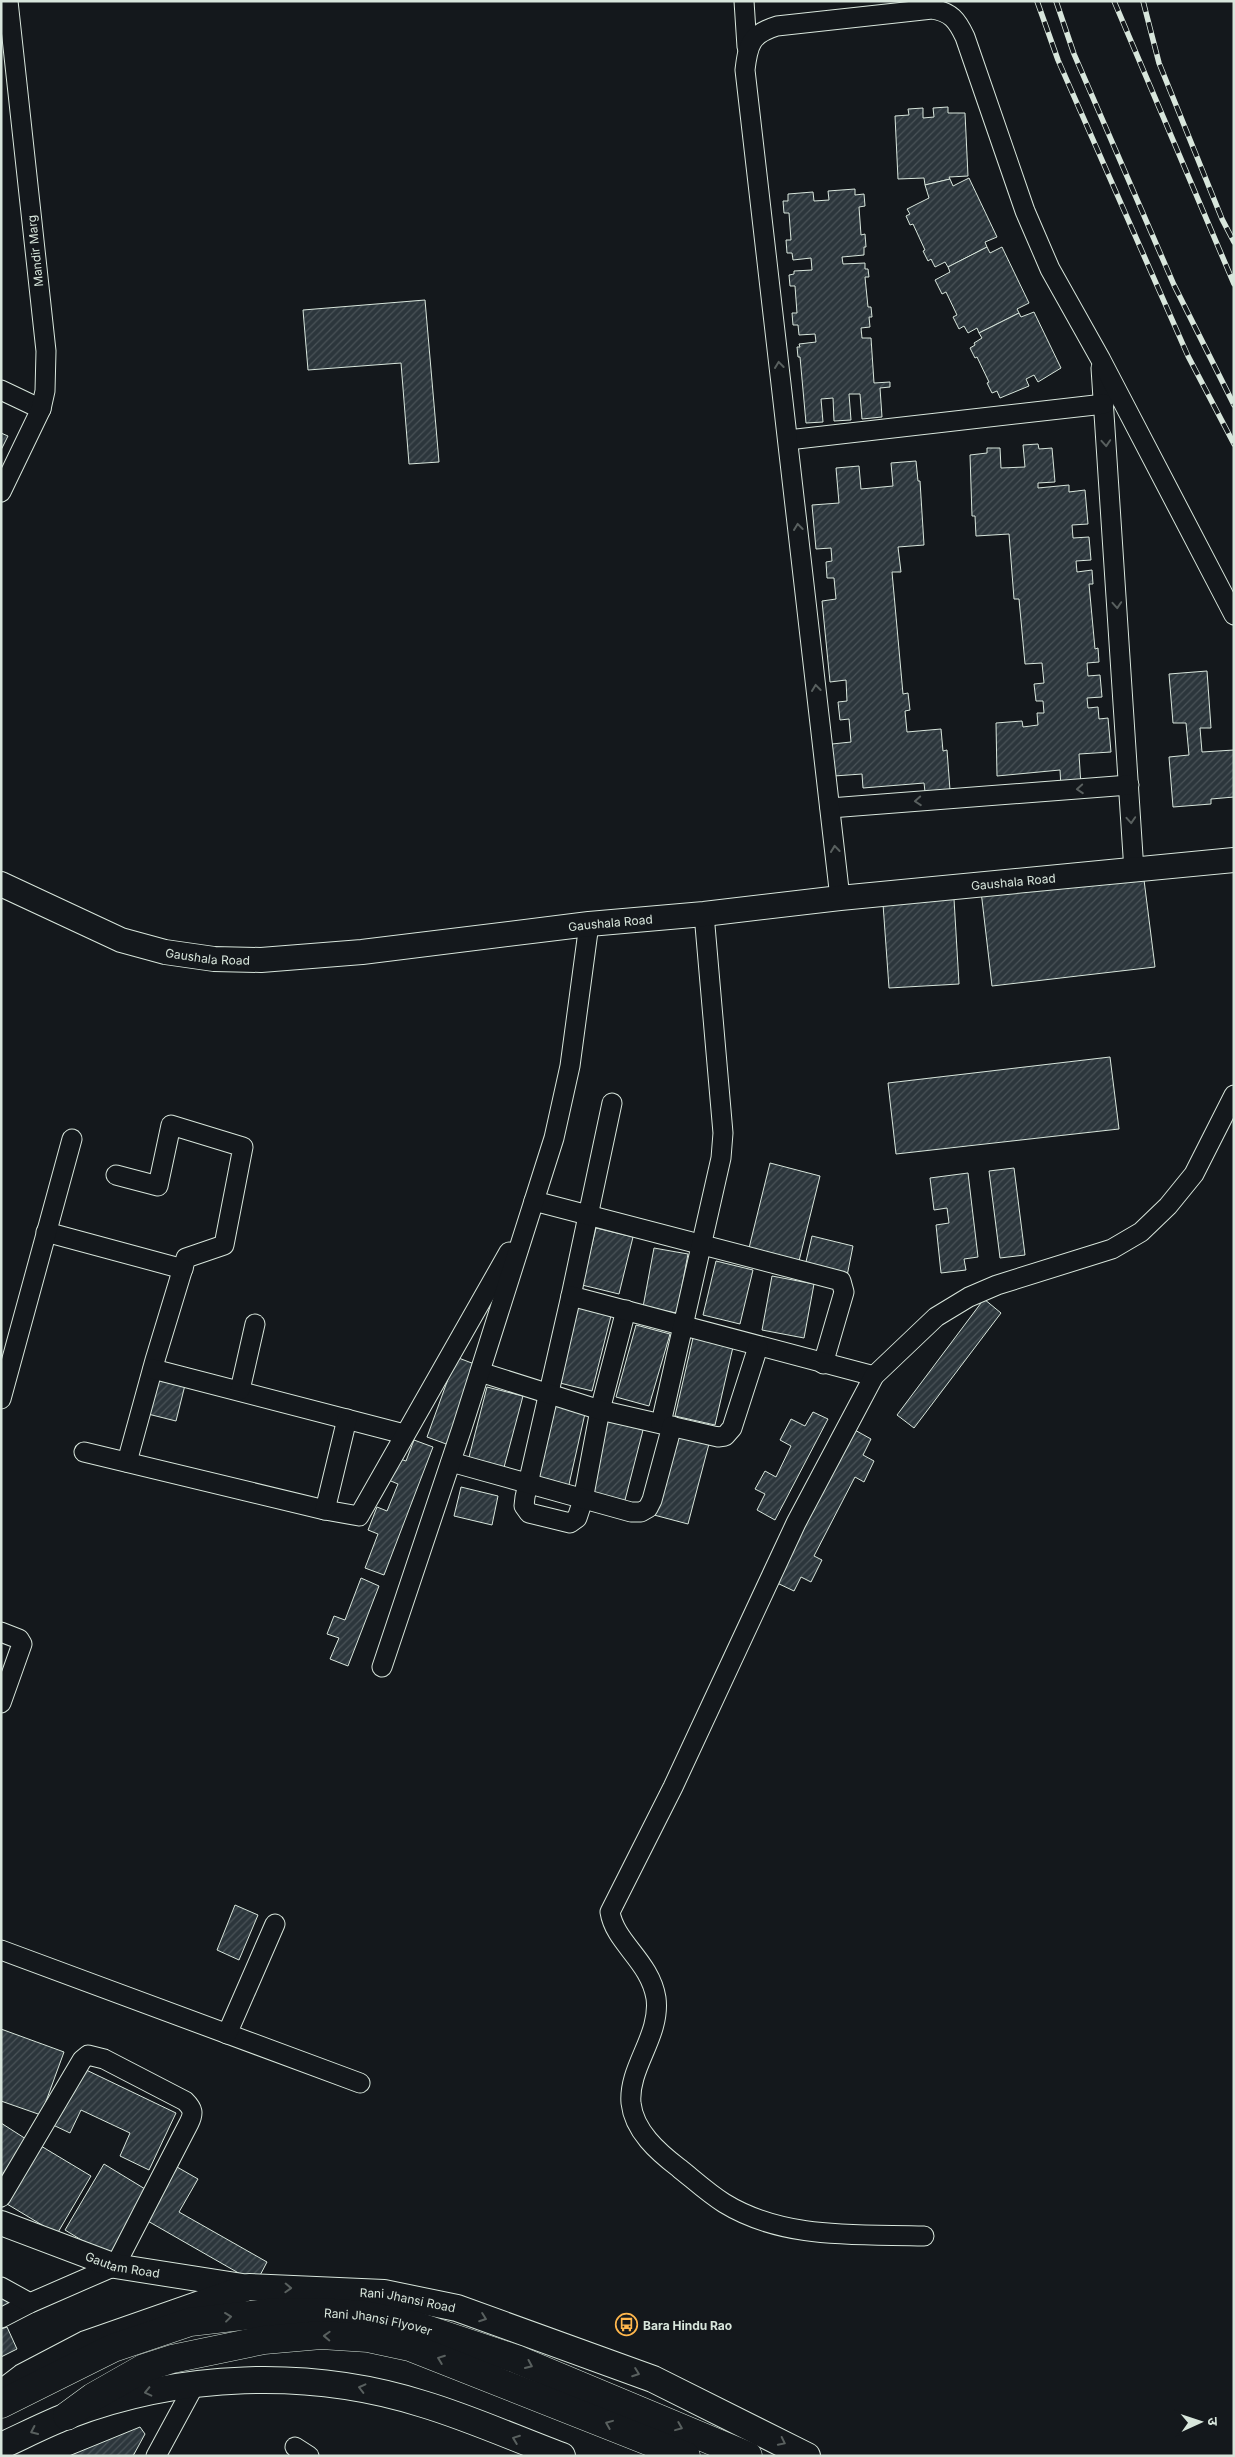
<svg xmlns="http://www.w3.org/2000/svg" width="1235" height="2457" font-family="Inter,'Noto Sans Devanagari',sans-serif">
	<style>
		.building { fill: url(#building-hatch); stroke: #d8e6dc }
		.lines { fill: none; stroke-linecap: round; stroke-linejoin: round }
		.minor-casing { stroke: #d8e6dc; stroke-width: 21 }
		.tertiary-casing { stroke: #d8e6dc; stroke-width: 26 }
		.secondary-casing { stroke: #d8e6dc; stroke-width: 28 }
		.primary-casing { stroke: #d8e6dc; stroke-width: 29 }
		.minor { stroke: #14181c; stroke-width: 19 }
		.tertiary { stroke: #14181c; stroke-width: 24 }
		.secondary { stroke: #14181c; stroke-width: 26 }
		.primary { stroke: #14181c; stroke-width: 28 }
		.rail-casing { stroke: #d8e6dc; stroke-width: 5.5 }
		.rail { stroke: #14181c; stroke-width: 4; stroke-dasharray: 11; stroke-linecap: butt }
		.oneway { stroke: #59605f }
		.labels { text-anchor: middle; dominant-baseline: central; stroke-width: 4; stroke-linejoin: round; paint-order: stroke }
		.street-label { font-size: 12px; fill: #d8e6dc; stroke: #14181c }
		.poi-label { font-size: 12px; font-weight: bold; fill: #d8e6dc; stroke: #14181c; text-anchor: start }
	</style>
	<defs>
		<pattern id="building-hatch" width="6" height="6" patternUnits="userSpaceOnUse" patternTransform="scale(1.25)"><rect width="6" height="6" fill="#2c363c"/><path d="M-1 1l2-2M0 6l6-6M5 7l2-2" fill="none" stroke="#4a5358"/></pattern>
	</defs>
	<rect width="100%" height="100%" fill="#14181c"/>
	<g class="building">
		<path d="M948 107V113H965L968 176 949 177 950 179 925 185 924 178 898 179 895 116 909 115 908 109 923 108V118L934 117 933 108Z"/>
		<path d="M969 178 997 237 985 242 987 247 948 267 945 262 935 267 931 259 928 261 923 251 925 250 913 224 910 225 906 216 910 214 907 209 929 198 925 185 950 179 953 186Z"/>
		<path d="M855 189V195L864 194 865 206 859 207 861 235 865 234 866 247H864V255L842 257 843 264 865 263V269H868L869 277H865L868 307H871L872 317H869L870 327 861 328 862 338H871L874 383 890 382V387L880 388 882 417 862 419 860 394H849L851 420 834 421 833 398 821 399 823 422 806 423 800 357H798L797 347H800L799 344 816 342 815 334 799 335 798 325H793L792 313H797L795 286H790L789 275 794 274V271L812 270 811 258 793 260 792 253H787L786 240H791L789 213H784L783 201H788V194L813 192 814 201 829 200 828 191Z"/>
		<path d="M987 247 990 253 1002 247 1029 303 1017 309 1019 313 979 333 977 328 968 333 964 326 959 329 953 317 957 315 946 292 942 294 935 280 950 272 948 267Z"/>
		<path d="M425 300 439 462 409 464 401 363 308 370 303 310Z"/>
		<path d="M1034 312 1061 368 1038 382 1034 375 1026 379 1029 386 1000 398 997 391 992 393 987 383 989 382 977 357 975 358 970 348 975 345 974 343 982 338 979 333 1019 313 1021 317Z"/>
		<path d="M1 433 8 436 1 450Z"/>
		<path d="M1038 444 1039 449 1052 448 1055 482 1038 483V488L1069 485V492L1085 490 1088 524 1072 525 1073 538 1089 537 1091 560 1076 561 1077 572 1092 570 1093 584H1089L1095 649 1098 648 1099 662 1087 663 1088 676 1100 675 1102 697 1087 698 1088 708 1098 707 1099 719 1108 718 1111 752 1079 754 1081 786 1061 788 1060 770 997 776 996 723 1022 721 1023 727 1038 725 1037 713H1044L1043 701H1036L1034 684 1044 683 1042 663 1025 664 1019 599H1014L1009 534 976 536 975 516H972L970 455 987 453V448H1000L1001 468 1025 467 1023 445Z"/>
		<path d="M916 461 918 481H920L924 545 898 547 901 572H892L903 694 908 693 910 710 905 711 907 732 941 729 943 751 947 750 950 790 926 800 924 783 863 788 862 774 834 776 832 744 851 742 849 719 840 720 838 702 847 701 846 680 830 682 822 601 836 599 834 578H827L826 562 832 561 831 548 816 549 812 505 839 503 836 468 859 466 861 489 893 486 891 463Z"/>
		<path d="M1207 671 1211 728H1200L1202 752 1234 750V797L1211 799V804L1173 807 1169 757 1189 755 1186 723H1173L1169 674Z"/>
		<path d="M1143 872 1155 967 992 986 981 891Z"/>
		<path d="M954 899 959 984 889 988 883 904Z"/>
		<path d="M1110 1057 1119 1129 896 1154 888 1083Z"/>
		<path d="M770 1163 820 1176 799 1261 749 1248Z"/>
		<path d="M1014 1168 1025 1255 1000 1258 989 1171Z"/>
		<path d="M968 1173 978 1257 964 1259 966 1270 941 1273 936 1225 949 1223 947 1208 934 1210 930 1178Z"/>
		<path d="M596 1228 633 1237 619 1294 582 1285Z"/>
		<path d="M812 1236 853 1246 847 1276 805 1266Z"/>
		<path d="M654 1248 688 1254 677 1313 643 1307Z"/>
		<path d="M716 1261 753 1270 740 1324 703 1315Z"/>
		<path d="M772 1276 814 1284 804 1338 762 1330Z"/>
		<path d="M984 1299 1001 1313 914 1428 897 1415Z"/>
		<path d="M575 1307 611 1316 592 1391 556 1382Z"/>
		<path d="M636 1325 670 1334 649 1406 616 1397Z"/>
		<path d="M693 1338 733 1347 715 1425 675 1416Z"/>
		<path d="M456 1357 477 1365 449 1445 427 1437Z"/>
		<path d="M154 1373 186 1381 176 1421 144 1413Z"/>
		<path d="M487 1387 523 1396 503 1471 468 1461Z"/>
		<path d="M553 1402 586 1409 568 1489 535 1482Z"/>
		<path d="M813 1412 828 1419 775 1520 757 1510 765 1494 755 1489 765 1471 776 1477 791 1446 780 1440 791 1419 805 1426Z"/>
		<path d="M608 1420 643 1430 624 1504 588 1494Z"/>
		<path d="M853 1429 871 1439 863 1455 874 1461 864 1482 855 1477 814 1556 822 1560 811 1582 801 1577 794 1591 775 1582Z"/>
		<path d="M675 1431 710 1440 688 1524 654 1515Z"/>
		<path d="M414 1440 433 1447 384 1575 365 1568 378 1534 368 1530 377 1507 387 1511 398 1484 386 1479 394 1457 406 1461Z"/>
		<path d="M461 1487 498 1496 492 1525 454 1516Z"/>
		<path d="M361 1578 379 1586 348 1666 330 1659 339 1638 327 1634 334 1616 345 1620Z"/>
		<path d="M235 1905 258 1915 239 1960 217 1950Z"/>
		<path d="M1 2029 64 2052 41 2115 1 2101Z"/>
		<path d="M80 2067 176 2113 149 2170 120 2156 130 2133 81 2110 70 2133 53 2125Z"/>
		<path d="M1 2123 26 2139 1 2177Z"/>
		<path d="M36 2143 91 2176 57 2234 2 2201Z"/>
		<path d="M104 2164 150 2192 111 2258 65 2230Z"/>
		<path d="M177 2167 198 2179 179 2212 267 2262 256 2283 146 2220Z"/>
		<path d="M1 2297 19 2307 1 2314Z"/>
		<path d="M7 2327 17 2349 1 2357V2329Z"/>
		<path d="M140 2427 145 2434 133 2456H69Z"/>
	</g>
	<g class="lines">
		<defs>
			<g id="minor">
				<path d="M744 1 747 47"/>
				<path d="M1101 368 1134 871"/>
				<path d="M1 390 41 409"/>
				<path d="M788 440 1104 404"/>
				<path d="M1 492 41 409 45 391 46 351 8 1"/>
				<path d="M830 808 1129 785"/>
				<path d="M840 898 745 70C748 44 751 34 777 26L932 9C951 12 957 20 965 37L1025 211 1050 269 1101 360 1234 615"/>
				<path d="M612 1103 571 1296 525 1497 524 1506 529 1513 570 1523 577 1518 583 1500 600 1410 626 1310"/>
				<path d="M116 1175 158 1186 171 1125 243 1147 224 1245 186 1258 155 1360 127 1462"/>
				<path d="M534 1201 841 1281 844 1292 823 1364"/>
				<path d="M46 1232 183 1269"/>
				<path d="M571 1296 874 1376"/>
				<path d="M153 1369 404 1434"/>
				<path d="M480 1372 600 1410 718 1437 725 1436 732 1428 758 1347"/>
				<path d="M240 1390 255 1324"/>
				<path d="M1 1399 72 1139"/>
				<path d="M661 1423 721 1158 723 1133 704 914"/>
				<path d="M84 1452 325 1510 359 1516 509 1252"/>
				<path d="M451 1462 631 1512H641L648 1508 652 1500 672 1426"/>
				<path d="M325 1510 347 1419"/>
				<path d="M1 1632 19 1639 22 1644 1 1703"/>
				<path d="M382 1667 462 1428 554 1138 570 1066 589 924"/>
				<path d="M1 1950 360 2083"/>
				<path d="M227 2034 275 1924"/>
				<path d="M1 2197 82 2060 88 2055 104 2059 185 2101C193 2109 194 2113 189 2123L115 2266 30 2303 1 2318"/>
				<path d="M924 2236C857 2234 784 2240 724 2203 708 2193 694 2180 679 2168 658 2152 634 2131 631 2103 628 2067 661 2036 656 1998 650 1961 615 1943 610 1912L673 1787 796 1523 874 1376 936 1317 969 1297 997 1285 1112 1249 1141 1232 1168 1206 1194 1174 1234 1095"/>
				<path d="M1 2287 30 2303"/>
				<path d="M295 2447 309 2456"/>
				<path d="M156 2456 195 2384"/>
			</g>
			<g id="tertiary">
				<path id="s1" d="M1 884 121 940 165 952 214 959 261 960 362 952 589 924 704 914 840 898 1234 860"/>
				<path id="s2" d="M1 2223 115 2266 249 2287"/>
			</g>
			<g id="secondary">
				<path id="s3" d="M1 2394 23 2377 86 2344 249 2287 384 2293 457 2308 653 2379 807 2456"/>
				<path d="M1 2446C23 2436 44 2425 67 2416 179 2373 309 2368 423 2404 470 2418 516 2439 562 2456"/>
			</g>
			<g id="primary">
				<path id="s4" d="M1 2404 113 2348 190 2322 267 2313 318 2312 365 2315 417 2326 516 2359 748 2456"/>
				<path d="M67 2416 93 2397 144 2368 172 2359 264 2340 321 2335 368 2338 410 2347 686 2456"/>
			</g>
		</defs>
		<use href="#minor" class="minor-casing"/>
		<use href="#tertiary" class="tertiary-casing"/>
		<use href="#secondary" class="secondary-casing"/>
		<use href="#primary" class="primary-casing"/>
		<use href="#minor" class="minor"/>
		<use href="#tertiary" class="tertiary"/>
		<use href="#secondary" class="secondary"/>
		<use href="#primary" class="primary"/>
		<defs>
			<g id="rail">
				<path d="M1037 1 1058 60 1188 356 1234 444"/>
				<path d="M1056 1 1074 54 1174 285 1234 405"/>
				<path d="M1114 1 1234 284"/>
				<path d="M1143 1 1159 63 1222 219 1234 242"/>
			</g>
		</defs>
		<use href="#rail" class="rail-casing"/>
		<use href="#rail" class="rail"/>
	</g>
	<defs><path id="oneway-chevron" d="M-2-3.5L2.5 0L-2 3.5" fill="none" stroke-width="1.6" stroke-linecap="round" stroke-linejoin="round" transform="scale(1.25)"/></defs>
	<g class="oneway">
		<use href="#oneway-chevron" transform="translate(779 365) rotate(-97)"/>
		<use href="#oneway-chevron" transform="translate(1106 443) rotate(86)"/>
		<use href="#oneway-chevron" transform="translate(798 527) rotate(-97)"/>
		<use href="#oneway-chevron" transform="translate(1117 605) rotate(86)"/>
		<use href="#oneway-chevron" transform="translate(816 688) rotate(-97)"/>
		<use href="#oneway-chevron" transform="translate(1080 789) rotate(176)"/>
		<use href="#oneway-chevron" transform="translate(918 801) rotate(176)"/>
		<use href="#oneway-chevron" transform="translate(1131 820) rotate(86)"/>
		<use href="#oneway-chevron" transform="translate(835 849) rotate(-96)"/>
		<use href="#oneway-chevron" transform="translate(288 2288) rotate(2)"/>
		<use href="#oneway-chevron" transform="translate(228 2317) rotate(-7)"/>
		<use href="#oneway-chevron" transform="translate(483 2318) rotate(20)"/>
		<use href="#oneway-chevron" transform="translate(327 2336) rotate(-178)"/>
		<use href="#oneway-chevron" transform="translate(441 2359) rotate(-159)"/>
		<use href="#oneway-chevron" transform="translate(529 2365) rotate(24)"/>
		<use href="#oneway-chevron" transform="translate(636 2373) rotate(20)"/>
		<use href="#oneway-chevron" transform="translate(362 2388) rotate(-166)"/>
		<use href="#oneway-chevron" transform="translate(148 2392) rotate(167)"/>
		<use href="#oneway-chevron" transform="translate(609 2424) rotate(-158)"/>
		<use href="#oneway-chevron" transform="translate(679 2427) rotate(22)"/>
		<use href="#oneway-chevron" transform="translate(34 2431) rotate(155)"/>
		<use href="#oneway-chevron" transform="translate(516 2439) rotate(-159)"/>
		<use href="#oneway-chevron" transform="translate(782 2442) rotate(26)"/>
	</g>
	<defs>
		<symbol id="bus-ring" viewBox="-11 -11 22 22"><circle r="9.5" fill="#14181c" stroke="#ffb74d" stroke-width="1.5"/><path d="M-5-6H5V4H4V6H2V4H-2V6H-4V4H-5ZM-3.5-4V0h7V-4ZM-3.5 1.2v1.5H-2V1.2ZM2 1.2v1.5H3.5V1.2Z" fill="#ffb74d"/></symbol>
	</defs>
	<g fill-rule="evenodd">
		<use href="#bus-ring" x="614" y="2312" width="25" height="25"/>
	</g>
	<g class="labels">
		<g class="street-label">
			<text transform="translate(35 251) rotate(-96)">Mandir Marg</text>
			<text stroke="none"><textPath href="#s1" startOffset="1031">Gaushala Road</textPath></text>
			<text stroke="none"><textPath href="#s1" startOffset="626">Gaushala Road</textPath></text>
			<text stroke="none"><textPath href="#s1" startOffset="221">Gaushala Road</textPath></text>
			<text stroke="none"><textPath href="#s2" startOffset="129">Gautam Road</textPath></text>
			<text stroke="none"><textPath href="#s3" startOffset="431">Rani Jhansi Road</textPath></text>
			<text stroke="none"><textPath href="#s4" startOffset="396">Rani Jhansi Flyover</textPath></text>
		</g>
		<g class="poi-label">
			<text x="643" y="2325">Bara Hindu Rao</text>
		</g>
	</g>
	<rect width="1235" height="2457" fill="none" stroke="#d8e6dc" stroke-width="5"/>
	<g transform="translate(1200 2422) rotate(87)" stroke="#14181c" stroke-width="4" paint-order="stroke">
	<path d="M0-4L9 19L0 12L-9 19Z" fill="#d8e6dc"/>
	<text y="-8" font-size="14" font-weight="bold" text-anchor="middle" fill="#d8e6dc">उ</text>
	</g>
</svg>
